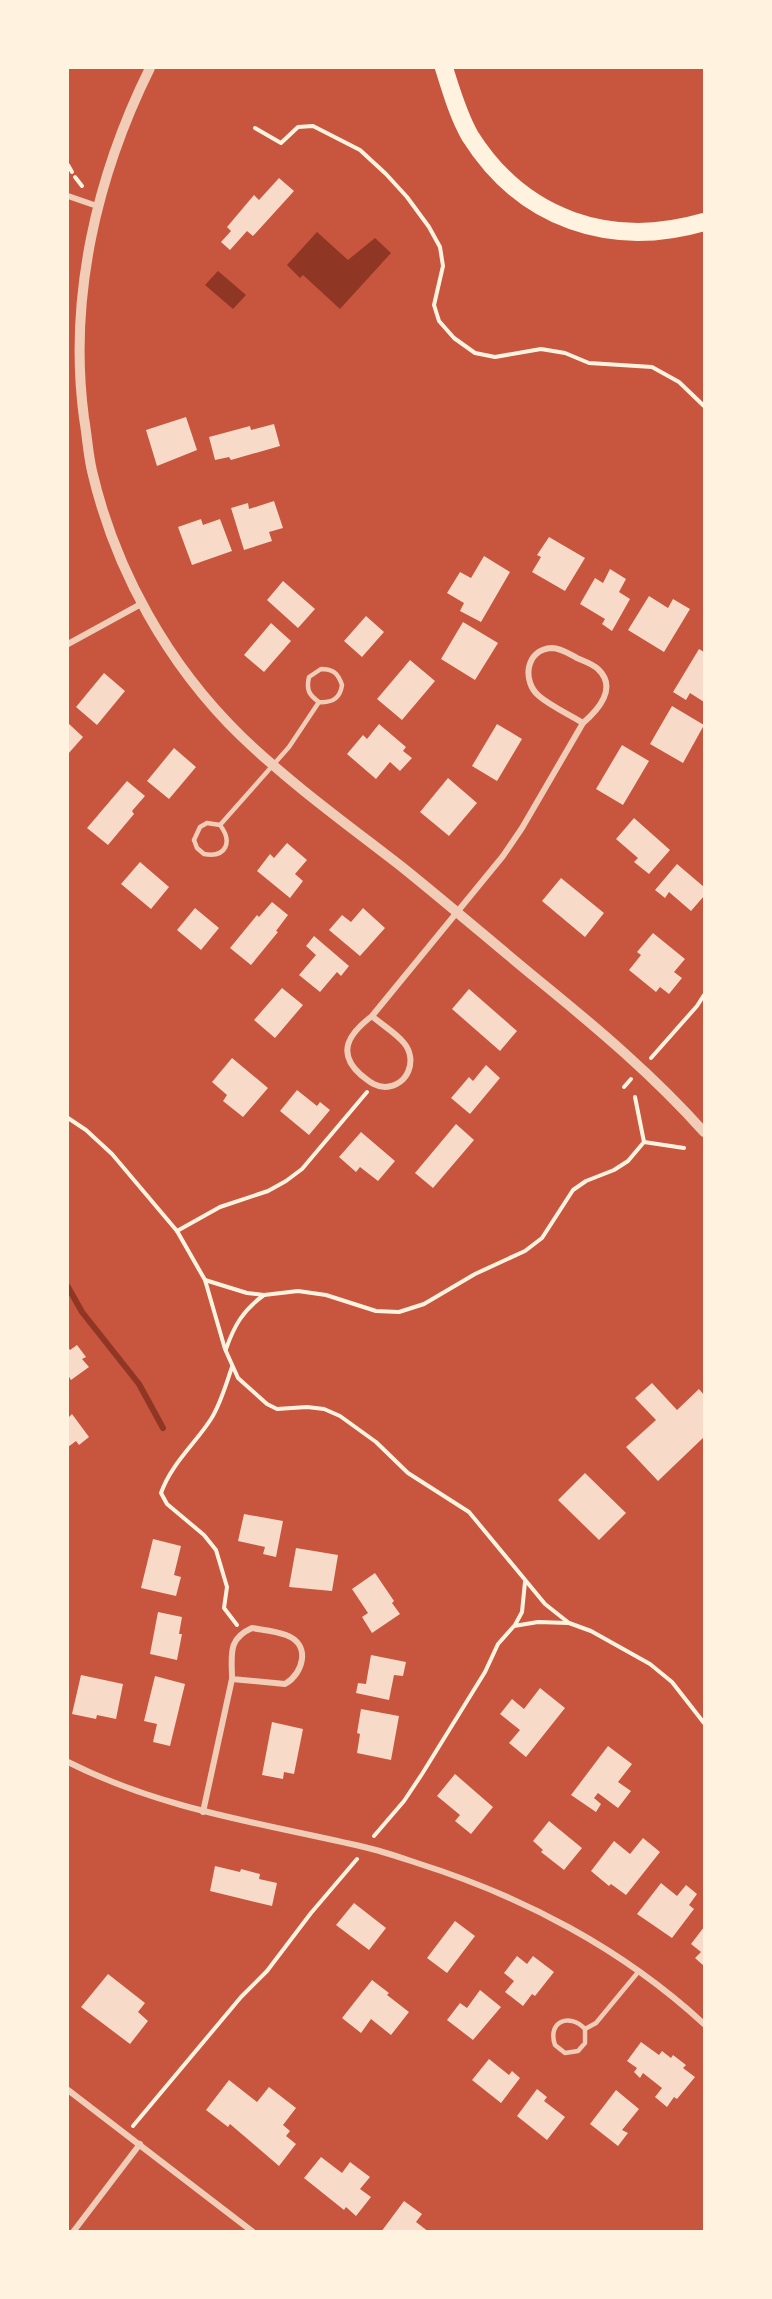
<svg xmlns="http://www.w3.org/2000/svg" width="772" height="2299" font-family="'Asap Condensed',sans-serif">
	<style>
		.water { fill: #8f3625 }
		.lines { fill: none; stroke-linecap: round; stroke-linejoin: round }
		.stream { stroke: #8f3625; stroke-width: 6 }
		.building { fill: #f7dbc8 }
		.path { stroke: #fff3e0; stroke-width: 4 }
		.service { stroke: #f1ccb7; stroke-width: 4.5 }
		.minor { stroke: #f1ccb7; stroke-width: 6 }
		.tertiary { stroke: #f1ccb7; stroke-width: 10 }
		.motorway { stroke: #fff3e0; stroke-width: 18 }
	</style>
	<rect width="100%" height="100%" fill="#c8553d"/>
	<g class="water">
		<path d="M317 232 348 260 375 238 391 253 340 309 303 275 300 278 287 265Z"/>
		<path d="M218 271 246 295 233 309 205 285Z"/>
	</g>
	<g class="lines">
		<path class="stream" d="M68 1287 82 1312 139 1384 163 1428"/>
	</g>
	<g class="building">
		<path d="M279 178 294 191 253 236 247 231 230 250 221 242 231 231 227 227 254 195 259 200Z"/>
		<path d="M186 417 197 450 157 466 146 430Z"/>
		<path d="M274 424 280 446 231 460 229 457 215 460 209 437 250 426 251 430Z"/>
		<path d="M274 501 283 528 269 532 272 541 244 550 231 508 248 503 249 509Z"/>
		<path d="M201 519 203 525 220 519 232 551 192 565 178 527Z"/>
		<path d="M549 537 585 558 565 591 532 572 541 557 537 555Z"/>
		<path d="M484 556 510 572 481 622 460 611 464 603 447 593 460 572 471 578Z"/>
		<path d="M610 569 626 579 619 592 630 599 612 631 602 624 605 619 580 604 595 578 603 583Z"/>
		<path d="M283 581 315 609 298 628 267 600Z"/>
		<path d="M649 596 668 608 673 599 690 609 664 652 628 630Z"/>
		<path d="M366 616 384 632 362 657 344 641Z"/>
		<path d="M463 622 498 643 475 680 441 659Z"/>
		<path d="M271 623 291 641 264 672 244 655Z"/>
		<path d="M699 649 704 652V702L690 693 686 700 673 692Z"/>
		<path d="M410 660 435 681 402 720 377 699Z"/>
		<path d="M104 673 125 691 97 725 76 707Z"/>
		<path d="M672 706 704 725 683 763 650 744Z"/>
		<path d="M68 723 83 737 68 754Z"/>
		<path d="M379 724 406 747 403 751 412 758 400 771 390 762 376 779 347 754 363 735 367 739Z"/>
		<path d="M497 724 522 739 497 781 472 766Z"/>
		<path d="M622 745 649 761 623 805 596 789Z"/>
		<path d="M174 748 196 767 169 799 147 781Z"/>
		<path d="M448 778 477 803 449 836 420 812Z"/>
		<path d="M127 781 145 796 132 811 134 814 108 845 87 828Z"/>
		<path d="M634 818 670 850 649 874 634 862 638 858 616 839Z"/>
		<path d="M287 843 307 860 295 874 303 881 290 898 257 871 270 854 274 858Z"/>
		<path d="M140 862 169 887 151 909 121 884Z"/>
		<path d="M677 864 704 887V896L691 911 669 892 665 898 655 890Z"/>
		<path d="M561 878 604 913 585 937 542 901Z"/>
		<path d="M272 902 288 915 276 931 278 932 251 965 230 948 257 915 259 917Z"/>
		<path d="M195 908 219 928 201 950 177 930Z"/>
		<path d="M363 908 385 928 360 956 329 930 342 915 351 922Z"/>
		<path d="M653 933 685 959 674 972 682 978 669 994 660 987 656 992 629 970 641 955 637 952Z"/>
		<path d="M314 936 349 966 341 976 337 972 320 992 299 975 316 955 306 946Z"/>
		<path d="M282 988 303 1005 275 1038 254 1020Z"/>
		<path d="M469 989 517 1031 500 1051 452 1009Z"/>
		<path d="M232 1058 268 1088 243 1117 223 1101 227 1095 212 1082Z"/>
		<path d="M486 1065 500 1078 470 1114 451 1098 469 1077 473 1081Z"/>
		<path d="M297 1090 317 1106 320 1102 330 1110 309 1135 280 1111Z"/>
		<path d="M456 1124 474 1140 433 1188 415 1173Z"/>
		<path d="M361 1132 395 1161 378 1181 360 1167 356 1172 339 1157Z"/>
		<path d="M77 1345 86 1357 82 1359 89 1367 71 1380 68 1375V1347L70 1350Z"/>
		<path d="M652 1383 677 1410 699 1389 704 1395V1437L658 1481 626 1447 656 1420 635 1398Z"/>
		<path d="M72 1414 89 1437 79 1445 76 1441 68 1447V1418Z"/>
		<path d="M585 1473 626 1513 599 1540 558 1500Z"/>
		<path d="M244 1514 283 1521 276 1557 263 1554 265 1547 238 1541Z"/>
		<path d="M153 1539 181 1546 174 1575 181 1577 176 1596 141 1588Z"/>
		<path d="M296 1548 338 1555 332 1591 289 1587Z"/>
		<path d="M375 1573 394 1601 392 1603 400 1614 372 1633 362 1617 368 1613 352 1589Z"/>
		<path d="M158 1612 182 1617 179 1634H182L177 1660 150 1654Z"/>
		<path d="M371 1655 406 1662 403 1676 394 1675 389 1700 356 1693 358 1683 366 1684Z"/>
		<path d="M81 1675 123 1684 116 1719 97 1715 96 1719 72 1714Z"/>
		<path d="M155 1676 185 1684 170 1746 153 1742 157 1724 144 1721Z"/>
		<path d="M540 1688 565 1708 526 1757 509 1743 520 1730 500 1714 512 1699 524 1709Z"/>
		<path d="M361 1709 399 1716 391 1760 357 1753 360 1734 357 1733Z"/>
		<path d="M272 1722 303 1729 294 1774 284 1772 283 1779 262 1775Z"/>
		<path d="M608 1746 632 1764 618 1782 631 1791 618 1808 598 1793 594 1798 601 1804 596 1812 571 1795Z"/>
		<path d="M455 1774 493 1807 471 1834 455 1821 460 1815 437 1796Z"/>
		<path d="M549 1821 582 1848 564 1870 541 1852 543 1850 533 1841Z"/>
		<path d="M643 1838 660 1852 626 1895 611 1884 609 1886 591 1871 614 1841 630 1854Z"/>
		<path d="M215 1866 240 1872 241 1869 260 1874 259 1879 277 1883 272 1906 210 1891Z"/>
		<path d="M661 1883 677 1896 686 1885 697 1894 689 1905 694 1909 672 1938 637 1914Z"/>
		<path d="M354 1903 386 1928 369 1950 336 1925Z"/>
		<path d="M455 1921 475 1936 447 1973 427 1958Z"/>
		<path d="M704 1927V1966L695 1958 701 1952 691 1944Z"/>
		<path d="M517 1956 527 1964 533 1956 554 1972 535 1996 532 1994 523 2006 505 1992 514 1981 504 1973Z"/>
		<path d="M108 1974 145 2003 138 2012 148 2021 130 2044 81 2007Z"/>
		<path d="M372 1980 389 1993 387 1995 409 2012 391 2035 371 2019 361 2033 342 2018Z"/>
		<path d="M480 1990 501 2007 473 2040 447 2020 460 2003 467 2008Z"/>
		<path d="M641 2042 659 2055 662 2051 671 2058 673 2055 686 2065 683 2068 695 2077 677 2099 674 2097 667 2107 655 2097 662 2088 643 2073 640 2078 634 2072 637 2068 627 2061Z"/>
		<path d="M489 2059 509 2075 512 2071 520 2078 501 2103 472 2080Z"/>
		<path d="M229 2080 257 2102 269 2087 296 2108 283 2125 290 2131 286 2136 296 2144 279 2166 230 2124 228 2127 206 2110Z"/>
		<path d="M537 2089 547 2097 544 2101 565 2117 547 2140 517 2116Z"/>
		<path d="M616 2090 639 2109 622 2130 628 2133 618 2146 590 2124Z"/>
		<path d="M321 2157 342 2173 350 2162 370 2177 360 2189 371 2197 356 2216 346 2207 344 2210 304 2178Z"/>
		<path d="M404 2201 422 2214 416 2222 429 2232H381Z"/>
	</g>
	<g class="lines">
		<g class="path">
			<path d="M255 128 281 143 298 127 313 126 360 150 386 174 407 197 429 227 440 247 443 266 434 305 439 321 454 338 475 353 495 357 541 349 565 353 589 363 652 367 679 382 704 406"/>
			<path d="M68 165 72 172"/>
			<path d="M75 177 82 186"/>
			<path d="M651 1058 697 1006 704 995"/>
			<path d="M624 1087 631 1079"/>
			<path d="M635 1097 644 1142"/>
			<path d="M68 1118 86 1130 112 1154 177 1231 205 1280 225 1349 238 1378 267 1404 277 1409 307 1407 324 1409 340 1416 376 1442 408 1473 469 1512 545 1604 569 1623 591 1631 650 1664 672 1682 704 1723"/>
			<path d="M177 1231 220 1207 268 1191 286 1181 302 1169 367 1092"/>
			<path d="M205 1280 247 1293 264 1295 298 1291 326 1295 376 1311 399 1312 424 1304 475 1274 525 1251 542 1238 573 1190 586 1181 614 1170 628 1161 644 1142 684 1148"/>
			<path d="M226 1349C234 1326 243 1310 264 1295"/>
			<path d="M232 1367C226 1384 221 1403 211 1419 195 1444 171 1464 161 1493L167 1504 204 1535 216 1550 227 1587 224 1608 237 1625"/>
			<path d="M515 1625 522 1612 525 1582"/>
			<path d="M374 1836 404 1801 422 1774 485 1672 498 1644 514 1626 538 1622 568 1623"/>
			<path d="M133 2126 241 1997 267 1971 311 1913 357 1859"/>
		</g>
		<g class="service">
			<path d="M220 825C233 842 226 858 204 854L197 848 194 840 200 827 207 823 220 825 289 747 319 702C332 703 340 699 342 685 338 673 333 669 321 669L309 677C306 690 309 695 319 702"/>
			<path d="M585 2029V2043L578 2051 565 2053 555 2045C547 2022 569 2012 585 2029L596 2023 639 1971"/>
		</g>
		<g class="minor">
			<path d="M68 196 97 206"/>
			<path d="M68 644 141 604"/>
			<path d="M372 1016C382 1025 396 1033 404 1043 418 1060 408 1086 385 1087 375 1087 369 1081 361 1075 335 1052 350 1033 372 1016L503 856 522 828 583 723C569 714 552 707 539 696 522 682 525 649 552 648 561 648 569 654 577 658 584 661 593 664 598 669 618 688 598 710 583 723"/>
			<path d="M68 1762C163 1810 262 1823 364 1847 382 1851 399 1857 417 1863 522 1896 623 1949 704 2024"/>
			<path d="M203 1812 232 1679 285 1684C304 1673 311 1644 286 1635 275 1631 263 1630 252 1628 227 1639 232 1655 232 1679"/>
			<path d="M68 2090 253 2232"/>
			<path d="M73 2232 140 2144"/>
		</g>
		<path class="tertiary" d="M150 68C97 175 68 297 84 418 87 435 88 454 92 471 115 570 168 665 241 736 291 784 348 825 402 867 448 904 492 942 537 979 596 1027 653 1075 704 1132"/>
		<path class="motorway" d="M444 68C451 90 458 115 470 136 523 220 611 249 704 222"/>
	</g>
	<rect width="772" height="2299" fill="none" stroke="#fff3e0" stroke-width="138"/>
</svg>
